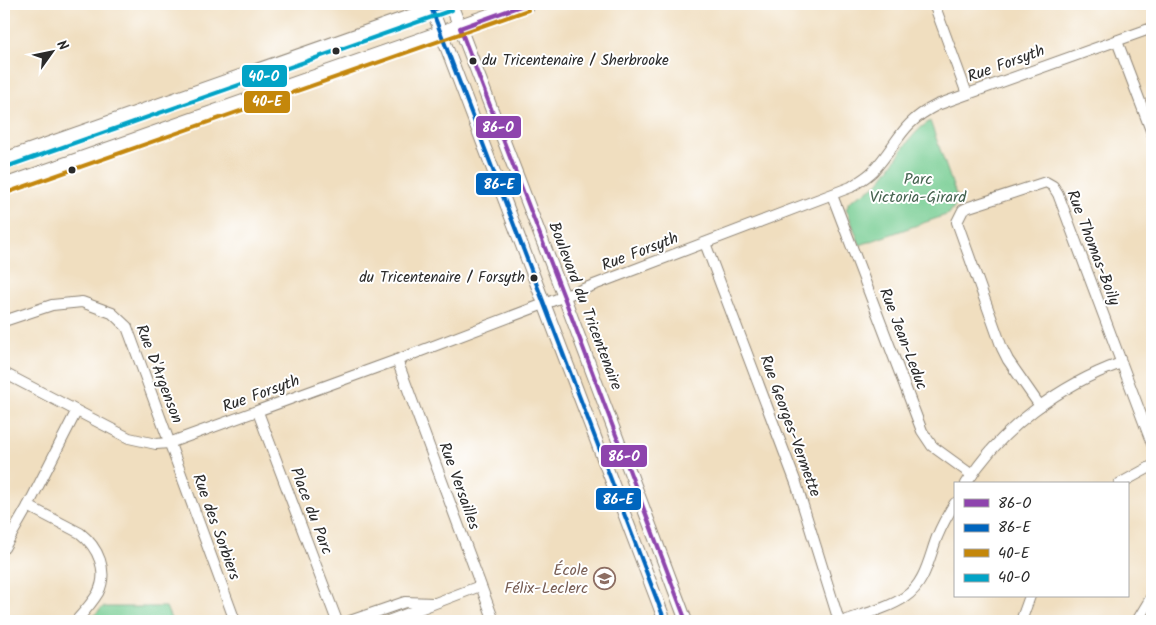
<svg xmlns="http://www.w3.org/2000/svg" width="1156" height="625" font-family="Kalam,sans-serif">
	<style>
		.park { fill: #75cc91; stroke: #507c5e }
		.lines { fill: none; stroke-linecap: round; stroke-linejoin: round }
		.minor-casing { stroke: #8e8475; stroke-width: 12 }
		.tertiary-casing { stroke: #8e8475; stroke-width: 14 }
		.primary-casing { stroke: #8e8475; stroke-width: 18 }
		.minor { stroke: #fff; stroke-width: 10 }
		.tertiary { stroke: #fff; stroke-width: 12 }
		.primary { stroke: #fff; stroke-width: 16 }
		.bus-1-casing { stroke: #fff; stroke-width: 8 }
		.bus-2-casing { stroke: #fff; stroke-width: 8 }
		.bus-3-casing { stroke: #fff; stroke-width: 8 }
		.bus-4-casing { stroke: #fff; stroke-width: 8 }
		.bus-1 { stroke: #8e44ad; stroke-width: 4 }
		.bus-2 { stroke: #0065bd; stroke-width: 4 }
		.bus-3 { stroke: #c4870b; stroke-width: 4 }
		.bus-4 { stroke: #02a3c6; stroke-width: 4 }
		.bus-dot { fill: #2b2b2b; stroke: #fff; stroke-width: 2 }
		.labels { text-anchor: middle; dominant-baseline: central; stroke-width: 4; stroke-linejoin: round; paint-order: stroke }
		.bus-label { font-size: 15px; fill: #2b2b2b; stroke: #fff; text-anchor: start }
		.street-label { font-size: 16px; fill: #2b2b2b; stroke: #fff }
		.park-label { font-size: 16px; fill: #45634f; stroke: #fff }
		.education-label { font-size: 16px; fill: #785e54; stroke: #fff; text-anchor: end }
		.line-badge { stroke: #fff; stroke-width: 2 }
		.badge-label { font-size: 14px; text-anchor: middle; font-weight: bold; fill: #fff }
	</style>
	<rect width="100%" height="100%" fill="#fff"/>
	<filter id="ink" filterUnits="userSpaceOnUse"><feTurbulence type="fractalNoise" baseFrequency=".02" numOctaves="2"/><feDisplacementMap in="SourceGraphic" scale="10" xChannelSelector="R" yChannelSelector="G"/><feConvolveMatrix kernelMatrix="1 2 1 2 8 2 1 2 1" color-interpolation-filters="sRGB"/></filter>
	<filter id="wash" filterUnits="userSpaceOnUse"><feTurbulence type="fractalNoise" baseFrequency=".0096" numOctaves="4" result="noise"/><feDisplacementMap in="SourceGraphic" scale="20" xChannelSelector="R" yChannelSelector="G"/><feGaussianBlur stdDeviation="1.12" result="paint"/><feColorMatrix in="noise" values="0 0 0 0 0 0 0 0 0 0 0 0 0 0 0 0 0 1.4 0 .05"/><feComposite in="paint" operator="in"/></filter>
	<g filter="url(#wash)">
		<rect width="100%" height="100%" fill="#f0debf"/>
		<g class="park">
			<path d="M930 121 959 203 954 207 949 214 860 245 846 208 848 207V203C856 195 869 192 877 184 895 165 907 135 930 121Z"/>
			<path d="M103 607H166L172 621H88Z"/>
		</g>
	</g>
	<g filter="url(#ink)">
		<g class="lines">
			<defs>
				<g id="minor">
					<path d="M934 4 967 94"/>
					<path d="M1117 41 1152 133"/>
					<path d="M832 195 922 431 932 446 972 475"/>
					<path d="M705 243 796 483 839 621"/>
					<path d="M4 321 52 305 82 302 112 313 127 327 235 621"/>
					<path d="M397 360 494 621"/>
					<path d="M4 373 129 438 156 444 169 443 397 360 851 187C858 182 866 178 873 171 898 144 900 123 937 105L1152 28"/>
					<path d="M1040 406 1008 360 1002 348 957 222 963 210 969 207 1046 182 1053 186 1058 194 1152 444"/>
					<path d="M258 412 337 621"/>
					<path d="M966 484C1001 428 1060 385 1121 363"/>
					<path d="M1119 484 1152 466"/>
					<path d="M28 506 80 533C98 547 109 571 98 593 92 603 84 612 76 621"/>
					<path d="M4 548 28 506 76 412"/>
					<path d="M350 621 405 602 433 603"/>
					<path d="M388 621 480 586"/>
					<path d="M844 621C864 614 887 609 905 597 925 584 929 558 937 537 942 525 948 514 955 503"/>
					<path d="M1021 621 1030 596"/>
					<path d="M1137 621 1152 596"/>
				</g>
				<g id="tertiary">
					<path d="M430 4 665 621"/>
					<path d="M451 4 564 297 686 621"/>
				</g>
				<g id="primary">
					<path d="M4 161 450 4"/>
					<path d="M4 187 526 4"/>
				</g>
			</defs>
			<use href="#minor" class="minor-casing"/>
			<use href="#tertiary" class="tertiary-casing"/>
			<use href="#primary" class="primary-casing"/>
			<use href="#minor" class="minor"/>
			<use href="#tertiary" class="tertiary"/>
			<use href="#primary" class="primary"/>
			<defs>
				<path id="bus-1" d="M526 4 460 28 564 297 686 621"/>
				<path id="bus-2" d="M450 4 432 10 665 621"/>
				<path id="bus-3" d="M6 193 528 10"/>
				<path id="bus-4" d="M6 167 452 10"/>
			</defs>
			<use href="#bus-1" class="bus-1-casing"/>
			<use href="#bus-2" class="bus-2-casing"/>
			<use href="#bus-3" class="bus-3-casing"/>
			<use href="#bus-4" class="bus-4-casing"/>
			<use href="#bus-1" class="bus-1"/>
			<use href="#bus-2" class="bus-2"/>
			<use href="#bus-3" class="bus-3"/>
			<use href="#bus-4" class="bus-4"/>
		</g>
	</g>
	<defs>
		<symbol id="school-ring" viewBox="-11 -11 22 22"><circle r="9.5" fill="#fff" stroke="#8d6e63" stroke-width="1.5"/><path d="M0-5L7-2L0 1L-7-2ZM-4 1L0 2.5L4 1V4Q0 6-4 4Z" fill="#8d6e63"/></symbol>
	</defs>
	<g fill-rule="evenodd">
		<use href="#school-ring" x="592" y="566" width="25" height="25"/>
	</g>
	<g class="bus-dot">
		<circle cx="336" cy="51" r="4.5"/>
		<circle cx="473" cy="61" r="4.5"/>
		<circle cx="72" cy="170" r="4.5"/>
		<circle cx="534" cy="278" r="4.5"/>
	</g>
	<g class="labels">
		<g class="bus-label">
			<text x="482" y="61">du Tricentenaire / Sherbrooke</text>
			<text x="525" y="278" text-anchor="end">du Tricentenaire / Forsyth</text>
		</g>
		<g class="street-label">
			<text transform="translate(1006 64) rotate(-20)">Rue Forsyth</text>
			<text transform="translate(1093 248) rotate(69)">Rue Thomas-Boily</text>
			<text transform="translate(640 252) rotate(-21)">Rue Forsyth</text>
			<text transform="translate(585 306) rotate(69)">Boulevard du Tricentenaire</text>
			<text transform="translate(903 339) rotate(69)">Rue Jean-Leduc</text>
			<text transform="translate(159 374) rotate(69)">Rue D'Argenson</text>
			<text transform="translate(261 394) rotate(-20)">Rue Forsyth</text>
			<text transform="translate(790 426) rotate(70)">Rue Georges-Vermette</text>
			<text transform="translate(459 486) rotate(70)">Rue Versailles</text>
			<text transform="translate(311 511) rotate(69)">Place du Parc</text>
			<text transform="translate(216 527) rotate(70)">Rue des Sorbiers</text>
		</g>
		<g class="park-label">
			<text x="918" y="179">Parc<tspan x="918" dy="18">Victoria-Girard</tspan></text>
		</g>
		<g class="education-label">
			<text x="588" y="570">École<tspan x="588" dy="18">Félix-Leclerc</tspan></text>
		</g>
	</g>
	<g class="line-badge">
		<rect x="241" y="64" width="47" height="24" rx="5" fill="#02a3c6"/>
		<rect x="243" y="90" width="48" height="24" rx="5" fill="#c4870b"/>
		<rect x="475" y="115" width="47" height="24" rx="5" fill="#8e44ad"/>
		<rect x="475" y="172" width="47" height="24" rx="5" fill="#0065bd"/>
		<rect x="600" y="444" width="48" height="24" rx="5" fill="#8e44ad"/>
		<rect x="595" y="487" width="47" height="24" rx="5" fill="#0065bd"/>
	</g>
	<g class="badge-label">
		<text x="264" y="81">40-O</text>
		<text x="267" y="106">40-E</text>
		<text x="498" y="132">86-O</text>
		<text x="499" y="189">86-E</text>
		<text x="624" y="461">86-O</text>
		<text x="618" y="504">86-E</text>
	</g>
	<rect width="1156" height="625" fill="none" stroke="#fff" stroke-width="20"/>
	<rect x="954" y="482" width="175" height="115" fill="#ffffff" stroke="#aaaaaa"/>
	<rect x="964" y="499" width="25" height="8" fill="#8e44ad" stroke="#aaaaaa"/>
	<text x="998" y="508" font-size="15" fill="#2b2b2b">86-O</text>
	<rect x="964" y="524" width="25" height="8" fill="#0065bd" stroke="#aaaaaa"/>
	<text x="998" y="532" font-size="15" fill="#2b2b2b">86-E</text>
	<rect x="964" y="549" width="25" height="8" fill="#c4870b" stroke="#aaaaaa"/>
	<text x="998" y="558" font-size="15" fill="#2b2b2b">40-E</text>
	<rect x="964" y="574" width="25" height="8" fill="#02a3c6" stroke="#aaaaaa"/>
	<text x="998" y="582" font-size="15" fill="#2b2b2b">40-O</text>
	<g transform="translate(52 52) rotate(57)" stroke="#ffffff" stroke-width="4" paint-order="stroke">
	<path d="M0-4L9 19L0 12L-9 19Z" fill="#2b2b2b"/>
	<text y="-8" font-size="14" font-weight="bold" text-anchor="middle" fill="#2b2b2b">N</text>
	</g>
</svg>
